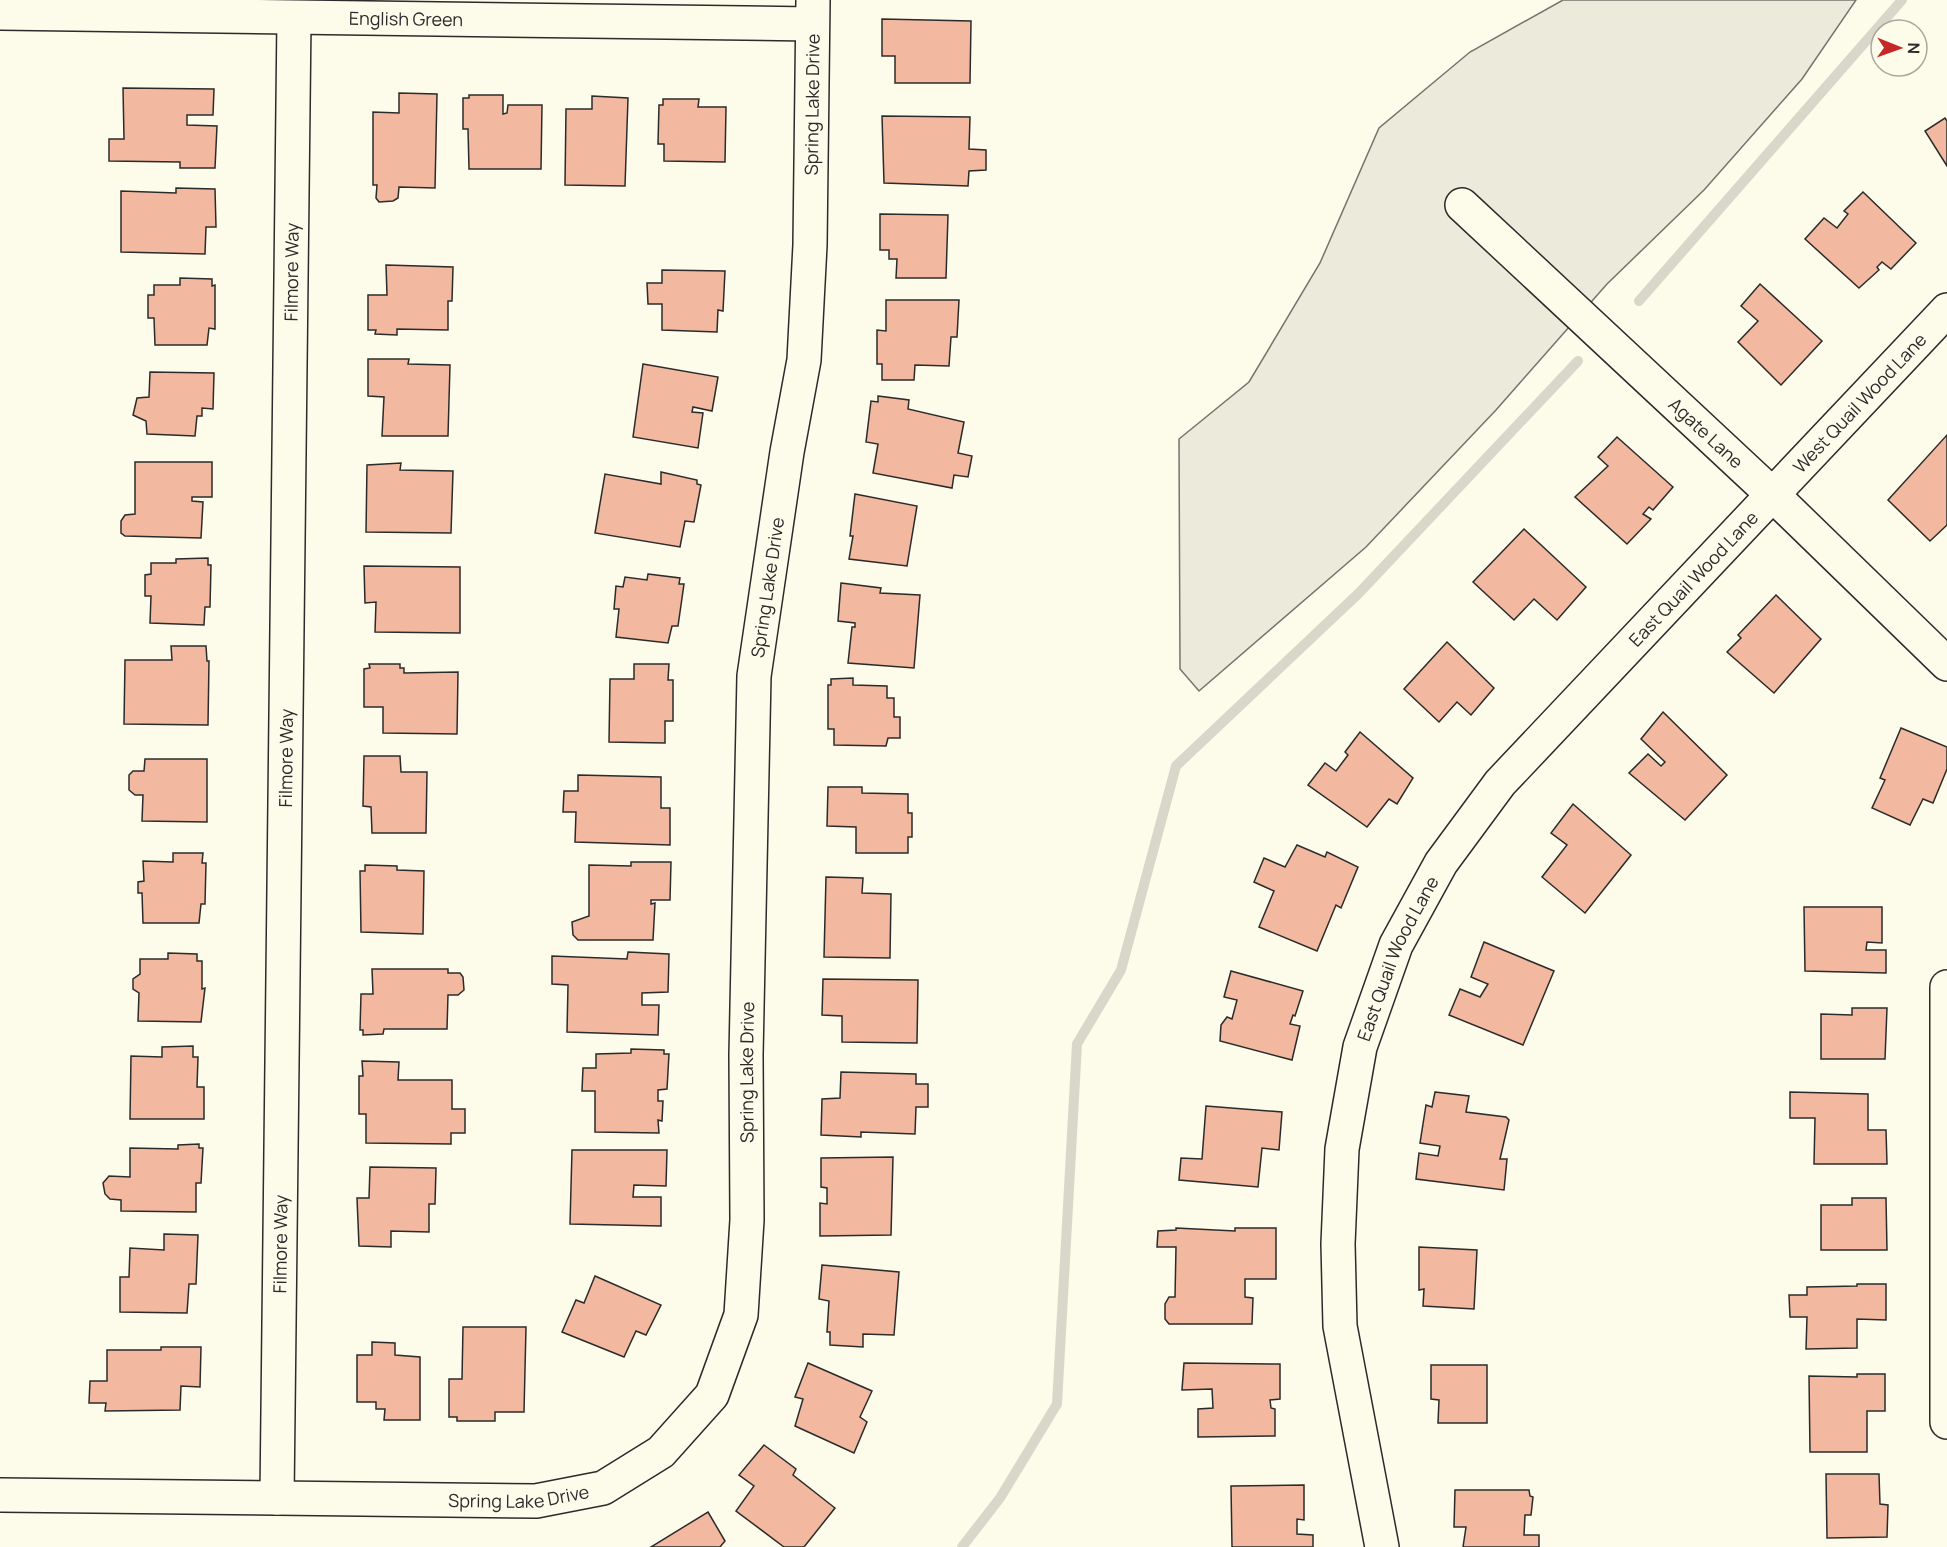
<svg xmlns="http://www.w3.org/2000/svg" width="1947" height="1547" font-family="Manrope,sans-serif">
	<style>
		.green { fill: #ecebdb; stroke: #74746e; stroke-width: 1.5 }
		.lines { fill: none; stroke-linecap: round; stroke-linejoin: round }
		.stream { stroke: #d8d7c9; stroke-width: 10 }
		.building { fill: #f2b8a0; stroke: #2b2b2b; stroke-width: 1.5 }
		.minor-casing { stroke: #2b2b2b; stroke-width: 36 }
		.minor { stroke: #fdfbea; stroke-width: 33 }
		.labels { text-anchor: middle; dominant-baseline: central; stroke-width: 4.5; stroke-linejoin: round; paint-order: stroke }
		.street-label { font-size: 18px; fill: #2b2b2b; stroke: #fdfbea }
	</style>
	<rect width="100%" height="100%" fill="#fdfbea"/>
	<path class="green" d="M1563 0H1856L1802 79 1704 190 1607 284 1496 410 1366 547 1199 691 1180 669 1179 439 1249 382 1320 263 1379 128 1470 52Z"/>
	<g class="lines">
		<g class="stream">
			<path d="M1639 301 1902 0"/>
			<path d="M962 1547 1000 1498 1057 1404 1077 1044 1121 970 1176 766 1359 593 1578 361"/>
		</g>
	</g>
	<g class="building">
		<path d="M882 19 971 21 970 83H895V56H882Z"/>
		<path d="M123 88 214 89 213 115H187V125L217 126 215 168H180V162L109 161V139H124Z"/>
		<path d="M399 93 437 94 435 188 399 187 398 198 393 201 379 202 376 198 377 185H373V112L399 113Z"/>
		<path d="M469 95H503V114L507 113 508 105H542L541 169H469L468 129H463V98H469Z"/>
		<path d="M592 96 628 98 625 186 565 185 566 109H592Z"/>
		<path d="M663 99H699L698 107H726L725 162 664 161V144H658L659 105H663Z"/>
		<path d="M882 116 970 117 969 149 986 150V170L969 171 968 186 884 183Z"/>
		<path d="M1945 118 1947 121V166L1925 131Z"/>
		<path d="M176 188 215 189 216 227H206L205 254 121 252V191L176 193Z"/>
		<path d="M1863 192 1916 243 1891 269 1882 262 1877 267 1879 270 1859 288 1805 239 1824 218 1837 228 1848 214 1844 211Z"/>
		<path d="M880 214 948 215 946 278H896L897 259H889V250H880Z"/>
		<path d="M386 265 453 267 452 301H448V330L397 329V335L375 334 376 330H368V295H387Z"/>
		<path d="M662 270 725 271 723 311 718 310 717 332 662 330V304H648L647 283H662Z"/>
		<path d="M180 278 212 279V286L215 285V329L209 328 207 345H155L154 318H148V295H154V285H180Z"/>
		<path d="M1760 284 1822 341 1781 385 1738 342 1758 321 1741 306Z"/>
		<path d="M886 300H959L957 337H951L949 366 915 365 914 380H882V364H877V330L886 331Z"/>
		<path d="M368 359H409L408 364 450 365 448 436H382L384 397 368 396Z"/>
		<path d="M643 364 718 377 712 411 693 407 692 412 703 413 698 448 633 437Z"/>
		<path d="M150 372 214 373 213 409 202 408V416H197L195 436 147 434 146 421 133 415 137 398 149 397Z"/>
		<path d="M878 396 909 400 908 409 964 422 958 453 972 456 968 477 954 475 952 488 873 473 878 444 866 442 871 401 878 402Z"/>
		<path d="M1947 435V525L1930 541 1888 500Z"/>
		<path d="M1617 437 1673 487 1653 510 1649 507 1643 514 1651 519 1627 544 1575 497 1608 466 1598 457Z"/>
		<path d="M135 462H212V497H192V501L203 502 201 538 125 536 121 533V521L125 515 135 514Z"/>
		<path d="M401 463 400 470 453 471 451 533 366 532 367 465Z"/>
		<path d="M661 472 697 480V484L701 485 694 522 685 521 680 547 595 533 605 474 661 484Z"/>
		<path d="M855 494 917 506 907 566 849 559 853 536H850Z"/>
		<path d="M1524 529 1586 587 1557 620 1534 599 1514 620 1473 582Z"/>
		<path d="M208 558V565H211L210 607H205L204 625 150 623 151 596H145V575L151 574V563H176V559Z"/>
		<path d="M364 566 460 567V633L375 632 376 602 365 603Z"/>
		<path d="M648 574 680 578 679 584H684L678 626H672L668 643 616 637 619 609H614L616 586 623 587 625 577 647 580Z"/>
		<path d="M841 583 881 588 880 593 920 595 914 668 848 663 852 627H855V623L838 621Z"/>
		<path d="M1776 595 1821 639 1774 693 1727 652 1741 638 1738 635Z"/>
		<path d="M1447 642 1494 688 1471 715 1457 702 1439 722 1404 689Z"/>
		<path d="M171 646H206L207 661H209L208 725 124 724 125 660H172Z"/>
		<path d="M369 664H400V668H404V673L458 672 457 734 383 733V707H364V669L370 668Z"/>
		<path d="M634 664H669L668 680H673V721H665V743L609 742 610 679H634Z"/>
		<path d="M853 678V685L887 686V698H894V717H900V738H888L886 746 834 745V729H828V685H831V679Z"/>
		<path d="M1663 712 1727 775 1685 820 1629 773 1648 754 1661 766 1665 762 1641 739Z"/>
		<path d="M1901 728 1947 747V769L1933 803 1923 799 1910 825 1872 808 1885 780 1880 778Z"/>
		<path d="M1360 732 1413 778 1397 804 1389 799 1367 827 1308 785 1325 763 1336 771 1348 755 1345 752Z"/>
		<path d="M364 756H400L401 772H427L426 833H372L371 807 363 806Z"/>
		<path d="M145 759H207V822L142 821 143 795H135L129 790V775L133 771H144Z"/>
		<path d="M578 775 661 777V808H670V845L575 842 576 812H563L564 791H578Z"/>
		<path d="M828 787H862V793L908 794V813H912V837H908V853H856V827L827 826Z"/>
		<path d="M1573 804 1631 855 1585 913 1542 877 1567 845 1551 833Z"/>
		<path d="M1297 845 1325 857 1327 852 1358 867 1341 908 1336 905 1317 951 1259 927 1274 891 1254 882 1264 858 1285 867Z"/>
		<path d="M173 853H203L202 863H206L205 904H201L199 923H143L142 893H138V882L144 881 143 861 173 862Z"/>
		<path d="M631 862H671L670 900H651V904L655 903 653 940H578L573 935 572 922 589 916V865L631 866Z"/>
		<path d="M365 865 397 866V870L424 871 423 934 361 932 360 871H365Z"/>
		<path d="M826 877 863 878 862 893 891 894 890 958 824 957Z"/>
		<path d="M1804 907H1882V943L1867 942 1866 950H1886V973L1805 971Z"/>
		<path d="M1484 942 1554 971 1523 1045 1449 1015 1460 989 1480 997 1488 984 1471 977Z"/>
		<path d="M628 952 669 954 668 992 642 993V1005H659L658 1035 567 1032 568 985 552 984V956L627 959Z"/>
		<path d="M168 953 197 954V961H202V989L205 988 201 1022 138 1021 139 993 133 989V979L140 974V959H168Z"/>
		<path d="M372 969H448V973H460L463 977 464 990 458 995H448L447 1029H384L383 1034 363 1035V1030H360L361 994H373Z"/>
		<path d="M1231 971 1303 991 1295 1016 1293 1015 1290 1024 1300 1026 1292 1060 1220 1041 1221 1025 1227 1017 1232 1019 1237 1000 1224 997Z"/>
		<path d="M823 979 918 980 917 1043 842 1042V1016L822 1015Z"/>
		<path d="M1852 1008H1887L1885 1059H1821V1014L1852 1015Z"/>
		<path d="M193 1046V1057H198L197 1087H204V1119H130L131 1056 162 1057V1047Z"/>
		<path d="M631 1049 664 1050V1054H669L667 1089 658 1090V1101H663L662 1121 658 1120 659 1133 595 1132V1091H582L583 1068H596V1054L631 1053Z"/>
		<path d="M362 1061 399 1062 398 1080H452V1109H465V1133H451V1144L366 1143V1114H359V1076H363Z"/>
		<path d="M841 1072 916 1074V1084H928V1107H916L915 1134 861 1132V1137L821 1135 822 1099 840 1098Z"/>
		<path d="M1435 1092 1469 1096 1466 1112 1506 1117 1509 1120 1500 1159H1507L1504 1190 1416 1179 1419 1153 1438 1156 1440 1146 1420 1143 1426 1105 1432 1107Z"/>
		<path d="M1790 1092 1868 1094V1130H1886L1887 1164H1814L1815 1118H1790Z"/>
		<path d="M1206 1106 1282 1112 1279 1150 1262 1148 1258 1187 1179 1180 1181 1158 1202 1159Z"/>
		<path d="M199 1144V1148H203L201 1183H196V1212L121 1211V1200L110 1199 105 1194 103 1183 109 1176 130 1177V1148L178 1149V1145Z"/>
		<path d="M572 1150H667L666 1186 634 1185 633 1197H661V1226L570 1224Z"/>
		<path d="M893 1157 891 1235 820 1236V1203L827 1204V1188L821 1187V1158Z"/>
		<path d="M370 1167 436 1168 435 1204H429V1232L391 1231V1247L359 1246 357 1198H369Z"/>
		<path d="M1852 1198H1886L1887 1250H1821V1205H1852Z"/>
		<path d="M1176 1228 1235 1231V1228H1276V1279H1245V1297L1253 1298 1252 1324H1169L1165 1319V1304L1169 1297H1175L1176 1247H1157L1158 1231 1176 1230Z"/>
		<path d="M164 1234 198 1235 196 1284H189L187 1313 120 1312V1277H129L130 1248 164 1250Z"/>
		<path d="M1419 1247 1477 1250 1474 1309 1423 1306 1424 1289 1419 1290Z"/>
		<path d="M822 1265 899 1272 894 1335 863 1334V1347L830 1345V1332H827L829 1301 819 1299Z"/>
		<path d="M595 1276 661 1305 646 1335 636 1331 624 1357 562 1332 576 1300 584 1303Z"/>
		<path d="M1857 1284H1886V1320L1857 1319V1348L1806 1349 1807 1317H1790L1789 1295H1807V1287L1857 1286Z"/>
		<path d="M463 1327H526L524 1412H495V1421H457V1417H449V1379H462Z"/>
		<path d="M372 1342 395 1343V1355L420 1357V1420H384L385 1409H376V1402H357V1355H372Z"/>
		<path d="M161 1347H201L200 1387 181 1386 180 1410 105 1411 106 1403H89L90 1381H107V1350H161Z"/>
		<path d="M808 1363 872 1391 860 1417 867 1422 854 1453 795 1426 803 1399 795 1397Z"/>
		<path d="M1184 1363 1280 1364V1399L1270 1400 1271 1408 1275 1409V1436L1198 1437V1409L1213 1408 1212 1389 1182 1390Z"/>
		<path d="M1431 1365H1487V1423H1438L1439 1400 1431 1399Z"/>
		<path d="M1857 1374H1885V1411H1867V1452H1810L1809 1376 1857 1377Z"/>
		<path d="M764 1445 796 1469 793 1475 835 1508 804 1547H784L736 1511 754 1486 739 1475Z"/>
		<path d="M1826 1474H1879L1880 1504 1888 1505 1887 1537 1827 1538Z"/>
		<path d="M1304 1485V1520L1297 1519V1534L1313 1535V1547H1232L1231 1486Z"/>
		<path d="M1455 1490H1529L1530 1496 1533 1497 1531 1515H1525L1524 1535H1539V1547H1463L1466 1527H1454Z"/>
		<path d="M708 1512 725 1541 720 1547H651Z"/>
	</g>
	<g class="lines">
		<defs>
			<g id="minor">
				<path id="s1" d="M0 13 812 24"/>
				<path id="s2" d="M1462 205 1773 495 1947 664"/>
				<path d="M1947 987V1422"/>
				<path id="s3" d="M0 1495 536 1501 603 1488 661 1452 712 1395 741 1315 747 1220 746 1055 754 676 787 452 804 360 810 245 813 0"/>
				<path id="s4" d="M277 1498 294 18"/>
				<path id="s5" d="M1382 1547 1340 1326 1338 1244 1342 1149 1360 1047 1396 945 1441 863 1500 783 1947 310"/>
			</g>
		</defs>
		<use href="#minor" class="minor-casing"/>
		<use href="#minor" class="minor"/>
	</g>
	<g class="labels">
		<g class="street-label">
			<text stroke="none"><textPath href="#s1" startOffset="406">English Green</textPath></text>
			<text stroke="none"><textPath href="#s3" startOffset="2049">Spring Lake Drive</textPath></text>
			<text stroke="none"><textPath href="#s4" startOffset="1226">Filmore Way</textPath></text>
			<text stroke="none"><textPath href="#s5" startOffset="1330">West Quail Wood Lane</textPath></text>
			<text stroke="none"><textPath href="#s2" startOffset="334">Agate Lane</textPath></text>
			<text stroke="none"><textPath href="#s5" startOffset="1088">East Quail Wood Lane</textPath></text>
			<text stroke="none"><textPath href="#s3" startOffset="1563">Spring Lake Drive</textPath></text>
			<text stroke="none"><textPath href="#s4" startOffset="740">Filmore Way</textPath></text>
			<text stroke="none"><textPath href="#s5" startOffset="602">East Quail Wood Lane</textPath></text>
			<text stroke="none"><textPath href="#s3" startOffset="1077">Spring Lake Drive</textPath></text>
			<text stroke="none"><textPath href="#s4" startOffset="254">Filmore Way</textPath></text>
			<text stroke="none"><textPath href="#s3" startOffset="519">Spring Lake Drive</textPath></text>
		</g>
	</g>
	<g transform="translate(1899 48) rotate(91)"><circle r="28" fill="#fdfbea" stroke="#a9a89e" stroke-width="1.5"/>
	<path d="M0-4.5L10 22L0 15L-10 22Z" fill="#c62828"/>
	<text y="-9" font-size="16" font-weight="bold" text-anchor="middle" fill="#2b2b2b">N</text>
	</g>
</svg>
